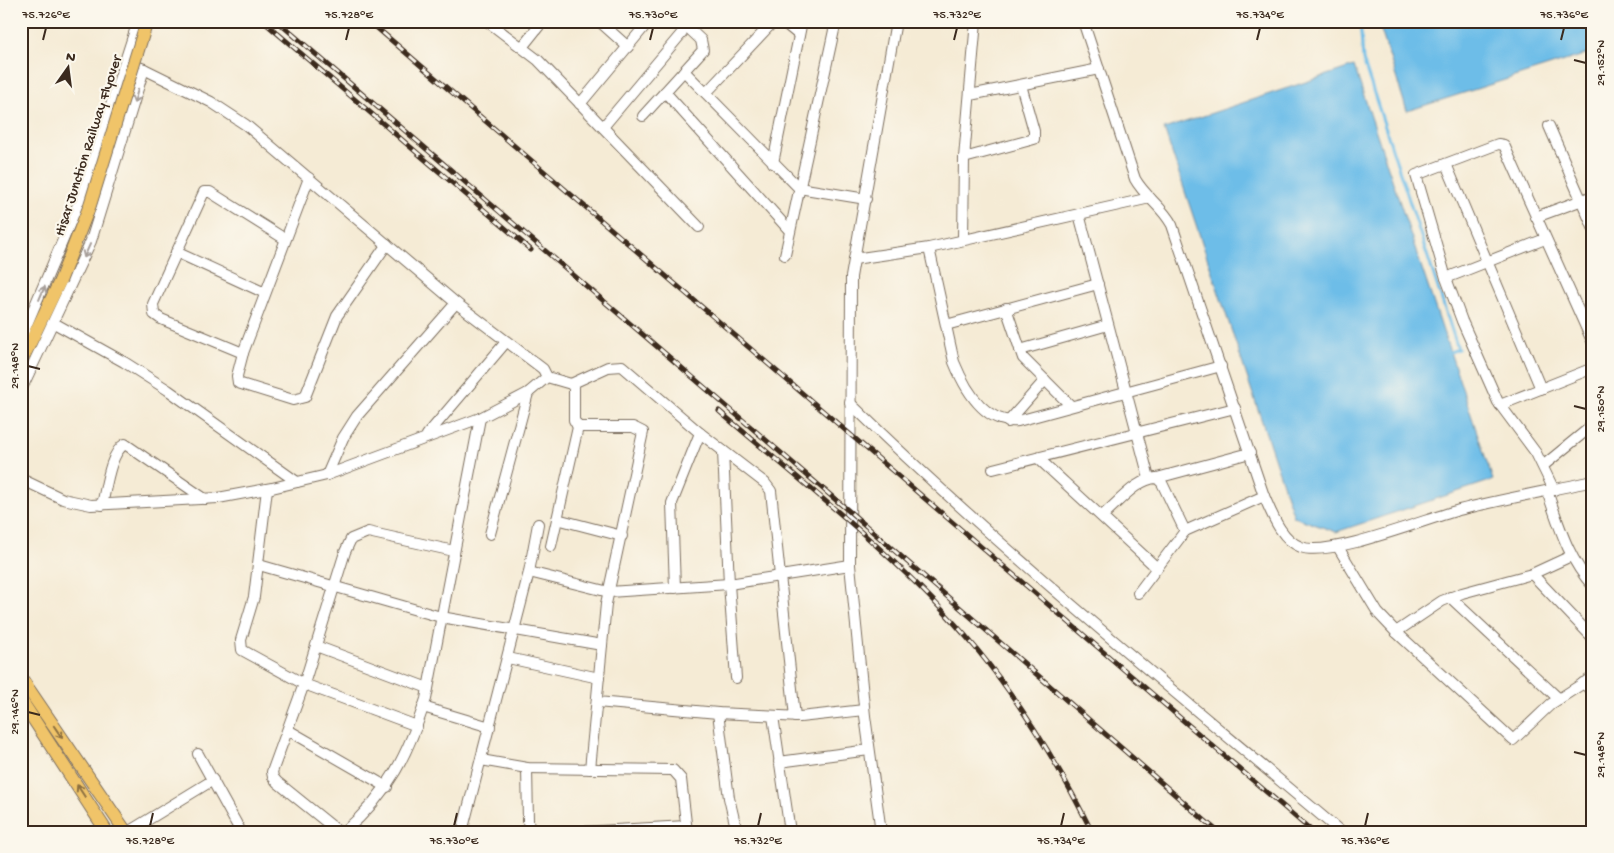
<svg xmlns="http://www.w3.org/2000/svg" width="1614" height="853" font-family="'Gochi Hand',sans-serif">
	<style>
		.water { fill: #6dbde8; stroke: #547483 }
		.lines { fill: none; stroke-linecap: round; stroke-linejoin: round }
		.stream { stroke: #6dbde8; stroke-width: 3 }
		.minor-casing { stroke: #7c6e5e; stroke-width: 12 }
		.major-casing { stroke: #7c6e5e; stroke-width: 14 }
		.minor { stroke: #fff; stroke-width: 10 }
		.major { stroke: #f0c469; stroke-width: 12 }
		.rail-casing { stroke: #3b2a1e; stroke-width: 5 }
		.rail { stroke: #fbf7ec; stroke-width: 3; stroke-dasharray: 9; stroke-linecap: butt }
		.major-bridge-casing { stroke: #7c6e5e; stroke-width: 14; stroke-linecap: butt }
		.major-bridge { stroke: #f0c469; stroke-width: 12 }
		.oneway { stroke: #a79f9a }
		.oneway2 { stroke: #8c6f40 }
		.ticks { fill: none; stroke: #3b2a1e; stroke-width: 2 }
		.labels { text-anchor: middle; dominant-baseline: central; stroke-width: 4.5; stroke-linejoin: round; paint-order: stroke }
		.street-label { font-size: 15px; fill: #3b2a1e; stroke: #fbf7ec }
		.neatline { fill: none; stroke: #3b2a1e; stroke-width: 2 }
		.ticks-label { font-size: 12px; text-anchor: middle; fill: #3b2a1e }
	</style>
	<rect width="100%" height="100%" fill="#fbf7ec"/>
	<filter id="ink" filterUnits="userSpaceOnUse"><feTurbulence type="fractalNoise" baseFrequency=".02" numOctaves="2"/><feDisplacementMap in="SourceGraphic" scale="10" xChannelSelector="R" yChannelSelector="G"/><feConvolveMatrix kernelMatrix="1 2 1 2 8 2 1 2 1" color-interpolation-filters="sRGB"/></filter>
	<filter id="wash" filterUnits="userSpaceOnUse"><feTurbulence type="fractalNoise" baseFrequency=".0096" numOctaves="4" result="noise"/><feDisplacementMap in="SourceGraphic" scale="20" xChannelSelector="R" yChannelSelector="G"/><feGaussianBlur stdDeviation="1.12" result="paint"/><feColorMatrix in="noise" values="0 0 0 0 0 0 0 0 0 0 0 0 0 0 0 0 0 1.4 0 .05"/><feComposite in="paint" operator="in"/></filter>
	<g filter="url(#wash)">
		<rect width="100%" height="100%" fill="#f5ebd5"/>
		<g class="water">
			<path d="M1378 21H1593V52L1407 111Z"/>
			<path d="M1354 66 1493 480 1336 532 1294 517 1164 129Z"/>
		</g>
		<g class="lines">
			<path class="stream" d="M1360 21 1363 60 1458 349 1450 352"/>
		</g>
	</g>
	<g filter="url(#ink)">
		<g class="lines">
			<defs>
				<g id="minor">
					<path d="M487 21 538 60 699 227"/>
					<path d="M599 21 628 47"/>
					<path d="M782 21 799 35"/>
					<path d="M963 21 976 22"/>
					<path d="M1083 21 1135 179C1145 197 1162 206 1172 225L1264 496C1272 514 1281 540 1301 547 1328 558 1426 519 1459 510 1503 499 1548 491 1593 481"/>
					<path d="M523 46 543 21"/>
					<path d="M684 71 799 188 866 199"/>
					<path d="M665 92 790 231"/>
					<path d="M706 93 774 21"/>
					<path d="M970 95 1099 69"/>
					<path d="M580 104 649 21"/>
					<path d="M643 116 703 50 701 40 683 23"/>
					<path d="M1549 126 1593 227"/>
					<path d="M603 127 682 33 684 28 682 21"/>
					<path d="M964 158 1034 139V131L1021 85"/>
					<path d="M773 163 802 21"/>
					<path d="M1446 164 1541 389"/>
					<path d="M309 178 243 353 237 376 238 383 293 400 305 397 337 316 387 244"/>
					<path d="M1079 214 1149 478"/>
					<path d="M1536 217 1593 196"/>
					<path d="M963 240 964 158 976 21"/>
					<path d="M929 248 954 362C965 389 985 424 1018 421L1221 366"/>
					<path d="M176 252 265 293"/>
					<path d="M785 255 836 21"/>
					<path d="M854 259 929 248 1150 198"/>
					<path d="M1446 278 1545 239"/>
					<path d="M1006 308 1023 358 1071 406"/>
					<path d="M54 323 124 362 168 390 297 482"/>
					<path d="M946 325 1098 284"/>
					<path d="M21 338 80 200 138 21"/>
					<path d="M1020 350 1108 325"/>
					<path d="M243 353 161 319 154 314 153 304 204 192H210L285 239"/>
					<path d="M547 377 571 384 574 388V420L578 427H633L643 432 606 604 590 769"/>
					<path d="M571 384 608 367 622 366 700 433 765 483 771 491 795 717"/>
					<path d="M21 390 91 241 144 69 125 62"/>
					<path d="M850 403C1005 555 1176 692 1341 832"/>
					<path d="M1500 405 1593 368"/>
					<path d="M1008 422 1045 380"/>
					<path d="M427 435 506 342"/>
					<path d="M723 451 729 584 736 678"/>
					<path d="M1039 459 1157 568"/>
					<path d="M1544 465 1593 425"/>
					<path d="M993 469 1235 408"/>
					<path d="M327 475 343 438 357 416 456 303"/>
					<path d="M1157 478 1250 453"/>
					<path d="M21 479 63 499 91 505 218 498 272 488 327 475 480 418 528 393 547 377 543 369 456 303 246 125 211 102 144 69"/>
					<path d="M267 489 254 597 241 640 242 650 304 684 417 726"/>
					<path d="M1554 490 1536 453 1498 402 1462 321 1446 278 1416 175 1498 144 1504 145 1593 343"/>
					<path d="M1547 491C1559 525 1568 559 1593 586"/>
					<path d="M102 505C106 489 110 452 125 444L205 499"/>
					<path d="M1102 516C1117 504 1137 478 1157 478L1162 483 1185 531"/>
					<path d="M557 519 622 536"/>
					<path d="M490 534 528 393"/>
					<path d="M551 546 578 427"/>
					<path d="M1338 547 1378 613 1396 632 1513 740 1551 704 1593 677"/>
					<path d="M259 565 441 617 602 645"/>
					<path d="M529 572 609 592 729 584 850 565"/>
					<path d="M1532 574 1593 638"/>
					<path d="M675 588 672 503 700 433"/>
					<path d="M1138 593 1185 531 1264 496"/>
					<path d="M1450 597 1559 699"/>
					<path d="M1396 632 1442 601 1462 593 1532 574 1571 556"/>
					<path d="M316 646 428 688"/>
					<path d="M508 658 599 678"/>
					<path d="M1583 683 1593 692"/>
					<path d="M597 702 718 713 800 717 864 710"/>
					<path d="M423 707 490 727"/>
					<path d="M718 713 729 798 737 832"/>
					<path d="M773 716 790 832"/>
					<path d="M288 730 387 787"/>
					<path d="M198 754 241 832"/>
					<path d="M481 760 527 768 673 770 681 779 687 832"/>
					<path d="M779 762 869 750"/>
					<path d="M527 768 528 821 529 828 533 832"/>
					<path d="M128 832 213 780"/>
					<path d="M339 832 277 782 273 777 272 772 304 684 345 552 351 539 368 532 454 551"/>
					<path d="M344 832C389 793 408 754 426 699L480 418"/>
					<path d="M462 832 529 572 538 524"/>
					<path d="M580 832 686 826"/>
					<path d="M881 832 865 716 850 565 851 277 896 21"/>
				</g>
				<g id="major">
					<path d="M21 362 60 281"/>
					<path d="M21 678 126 832"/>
					<path d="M21 700 107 832"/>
				</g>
			</defs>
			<use href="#minor" class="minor-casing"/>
			<use href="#major" class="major-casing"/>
			<use href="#minor" class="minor"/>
			<use href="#major" class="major"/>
			<defs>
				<g id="rail">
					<path d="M263 21 531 250"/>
					<path d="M277 21 850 512 1218 832"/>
					<path d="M369 21 1313 832"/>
					<path d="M719 411C806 486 901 558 975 647 1021 703 1060 767 1092 832"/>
				</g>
			</defs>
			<use href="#rail" class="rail-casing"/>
			<use href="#rail" class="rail"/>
			<defs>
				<path id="major-bridge" d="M60 281 90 205 147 21"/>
			</defs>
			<use href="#major-bridge" class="major-bridge-casing"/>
			<use href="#major-bridge" class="major-bridge"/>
		</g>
		<defs><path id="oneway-shaft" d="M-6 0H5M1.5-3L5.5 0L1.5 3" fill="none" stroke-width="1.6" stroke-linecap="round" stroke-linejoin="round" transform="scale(1.25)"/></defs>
		<g class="oneway">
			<use href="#oneway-shaft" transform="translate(136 96) rotate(107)"/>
			<use href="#oneway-shaft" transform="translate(87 251) rotate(114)"/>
			<use href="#oneway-shaft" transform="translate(42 293) rotate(-67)"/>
		</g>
		<g class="oneway2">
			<use href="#oneway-shaft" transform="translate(58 732) rotate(56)"/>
			<use href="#oneway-shaft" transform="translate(81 791) rotate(-123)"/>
		</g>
	</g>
	<path class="ticks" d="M43 40 46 28M346 40 349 28M650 40 653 28M954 40 957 28M1257 40 1260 28M1561 40 1564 28M1574 60 1586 63M28 366 40 369M1574 406 1586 409M28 712 40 715M1574 752 1586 755M150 826 153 813M454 826 457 813M758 826 761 813M1061 826 1064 813M1365 826 1368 813"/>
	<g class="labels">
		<g class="street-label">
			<text transform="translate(89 146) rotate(-72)">Hisar Junction Railway Flyover</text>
		</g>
	</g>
	<rect width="1614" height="853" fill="none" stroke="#fbf7ec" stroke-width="55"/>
	<g transform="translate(68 68) rotate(14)" stroke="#fbf7ec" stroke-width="4" paint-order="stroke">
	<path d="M0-4L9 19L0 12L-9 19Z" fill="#3b2a1e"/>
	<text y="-8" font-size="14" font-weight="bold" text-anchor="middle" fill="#3b2a1e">N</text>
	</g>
	<rect x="28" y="28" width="1558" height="798" class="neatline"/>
	<g class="ticks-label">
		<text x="46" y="18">75.726°E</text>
		<text x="349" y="18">75.728°E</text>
		<text x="653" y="18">75.730°E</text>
		<text x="957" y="18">75.732°E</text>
		<text x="1260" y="18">75.734°E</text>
		<text x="1564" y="18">75.736°E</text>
		<text transform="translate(1600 63) rotate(-90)" y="4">29.152°N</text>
		<text transform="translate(14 366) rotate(-90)" y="4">29.148°N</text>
		<text transform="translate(1600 409) rotate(-90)" y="4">29.150°N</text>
		<text transform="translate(14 712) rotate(-90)" y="4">29.146°N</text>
		<text transform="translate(1600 755) rotate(-90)" y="4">29.148°N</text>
		<text x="150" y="844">75.728°E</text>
		<text x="454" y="844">75.730°E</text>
		<text x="758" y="844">75.732°E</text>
		<text x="1061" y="844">75.734°E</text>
		<text x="1365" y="844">75.736°E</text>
	</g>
</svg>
